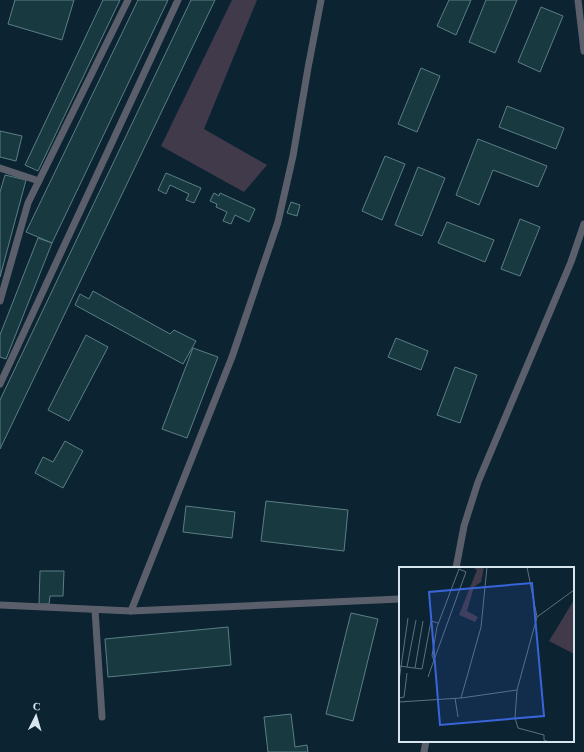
<svg xmlns="http://www.w3.org/2000/svg" width="584" height="752" font-family="'Crimson Pro',serif">
	<style>
		.green { fill: #413a4b }
		.building { fill: #17393f; stroke: #5b7f85 }
		.lines { fill: none; stroke-linecap: round; stroke-linejoin: round }
		.lane { stroke: #5b5f6b; stroke-width: 7 }
		.inset-road { fill: none; stroke: #5d717e; stroke-width: 1 }
		.view { fill: #3965db; fill-opacity: 0.15; stroke: #3965db; stroke-width: 2 }
		.inset-edge { fill: none; stroke: #d7e5ef; stroke-width: 2 }
	</style>
	<rect width="100%" height="100%" fill="#0c2332"/>
	<path class="green" d="M232 0H257L204 129 267 165 244 192 161 146Z"/>
	<g class="building">
		<path d="M15 0H74L62 40 8 24Z"/>
		<path d="M103 0H120L38 171 25 165Z"/>
		<path d="M138 0H168L52 243 26 232Z"/>
		<path d="M191 0H215L0 449V400Z"/>
		<path d="M449 0H471L456 35 437 26Z"/>
		<path d="M486 0H517L495 53 469 42Z"/>
		<path d="M541 7 563 16 540 72 518 62Z"/>
		<path d="M421 68 440 76 417 132 398 124Z"/>
		<path d="M507 106 564 128 556 149 499 127Z"/>
		<path d="M0 131 22 136 16 161 0 157Z"/>
		<path d="M478 139 547 166 538 187 493 170 479 205 456 195Z"/>
		<path d="M385 156 405 164 382 220 362 211Z"/>
		<path d="M418 167 445 178 422 236 395 225Z"/>
		<path d="M166 173 201 188 194 203 186 200 189 194 170 185 166 194 158 190Z"/>
		<path d="M5 175 26 180 0 277V192Z"/>
		<path d="M214 193 219 196 220 193 255 209 249 222 235 215 231 224 223 221 227 212 216 207 217 204 210 201Z"/>
		<path d="M291 202 300 205 297 216 287 213Z"/>
		<path d="M520 219 540 227 520 276 501 269Z"/>
		<path d="M447 222 494 240 485 262 438 243Z"/>
		<path d="M38 238 52 243 6 359 0 357V335Z"/>
		<path d="M93 291 170 334 174 330 196 341 183 364 75 305 80 294 89 299Z"/>
		<path d="M86 335 108 347 69 421 48 410Z"/>
		<path d="M396 338 428 351 421 370 388 357Z"/>
		<path d="M193 348 218 357 187 438 162 429Z"/>
		<path d="M455 367 477 375 460 423 437 415Z"/>
		<path d="M65 441 83 451 63 488 35 473 43 457 53 462Z"/>
		<path d="M266 501 348 510 344 551 261 541Z"/>
		<path d="M186 506 235 512 232 538 183 532Z"/>
		<path d="M40 571H64L63 596H50L49 604H39Z"/>
		<path d="M351 613 378 619 353 721 326 714Z"/>
		<path d="M228 627 231 665 108 677 105 639Z"/>
		<path d="M291 714 295 747 307 745 308 752H268L264 717Z"/>
	</g>
	<g class="lines">
		<g class="lane">
			<path d="M578 0 584 51"/>
			<path d="M0 168 39 181"/>
			<path d="M0 301 28 203 128 0"/>
			<path d="M0 384 178 0"/>
			<path d="M456 568 464 526 478 482 571 262 584 224"/>
			<path d="M0 605 131 611 400 599"/>
			<path d="M95 610 102 717"/>
			<path d="M131 611 232 357 278 222 293 156 308 68 321 0"/>
			<path d="M424 752 426 741"/>
		</g>
	</g>
	<g transform="translate(399 567)">
		<rect width="175" height="175" fill="#0c2332"/>
		<path d="M73 0H85L82 15 75 20 68 44 79 50 76 55 60 48 78 3ZM175 33V87L150 74Z" fill="#413a4b"/>
		<path class="inset-road" d="M138 50 175 23M0 99 23 102 32 54 39 56M8 100 17 53M16 101 24 54M29 110 35 93 67 5 60 2 38 60 33 89 35 93M0 114 9 51M118 123 116 151 119 161 145 168V173L150 175M0 131 5 130 8 106M56 131 59 150M62 131 82 60 88 0M0 135 62 131 118 123 138 50 128 0"/>
		<path class="view" d="M133 16 145 149 41 158 30 25Z"/>
		<rect width="175" height="175" class="inset-edge"/>
	</g>
	<g transform="translate(36 716) rotate(5)" stroke="#0c2332" stroke-width="3" paint-order="stroke">
	<path d="M0-3L7 15L0 10L-7 15Z" fill="#d7e5ef"/>
	<text y="-6" font-size="11" font-weight="bold" text-anchor="middle" fill="#d7e5ef">С</text>
	</g>
</svg>
